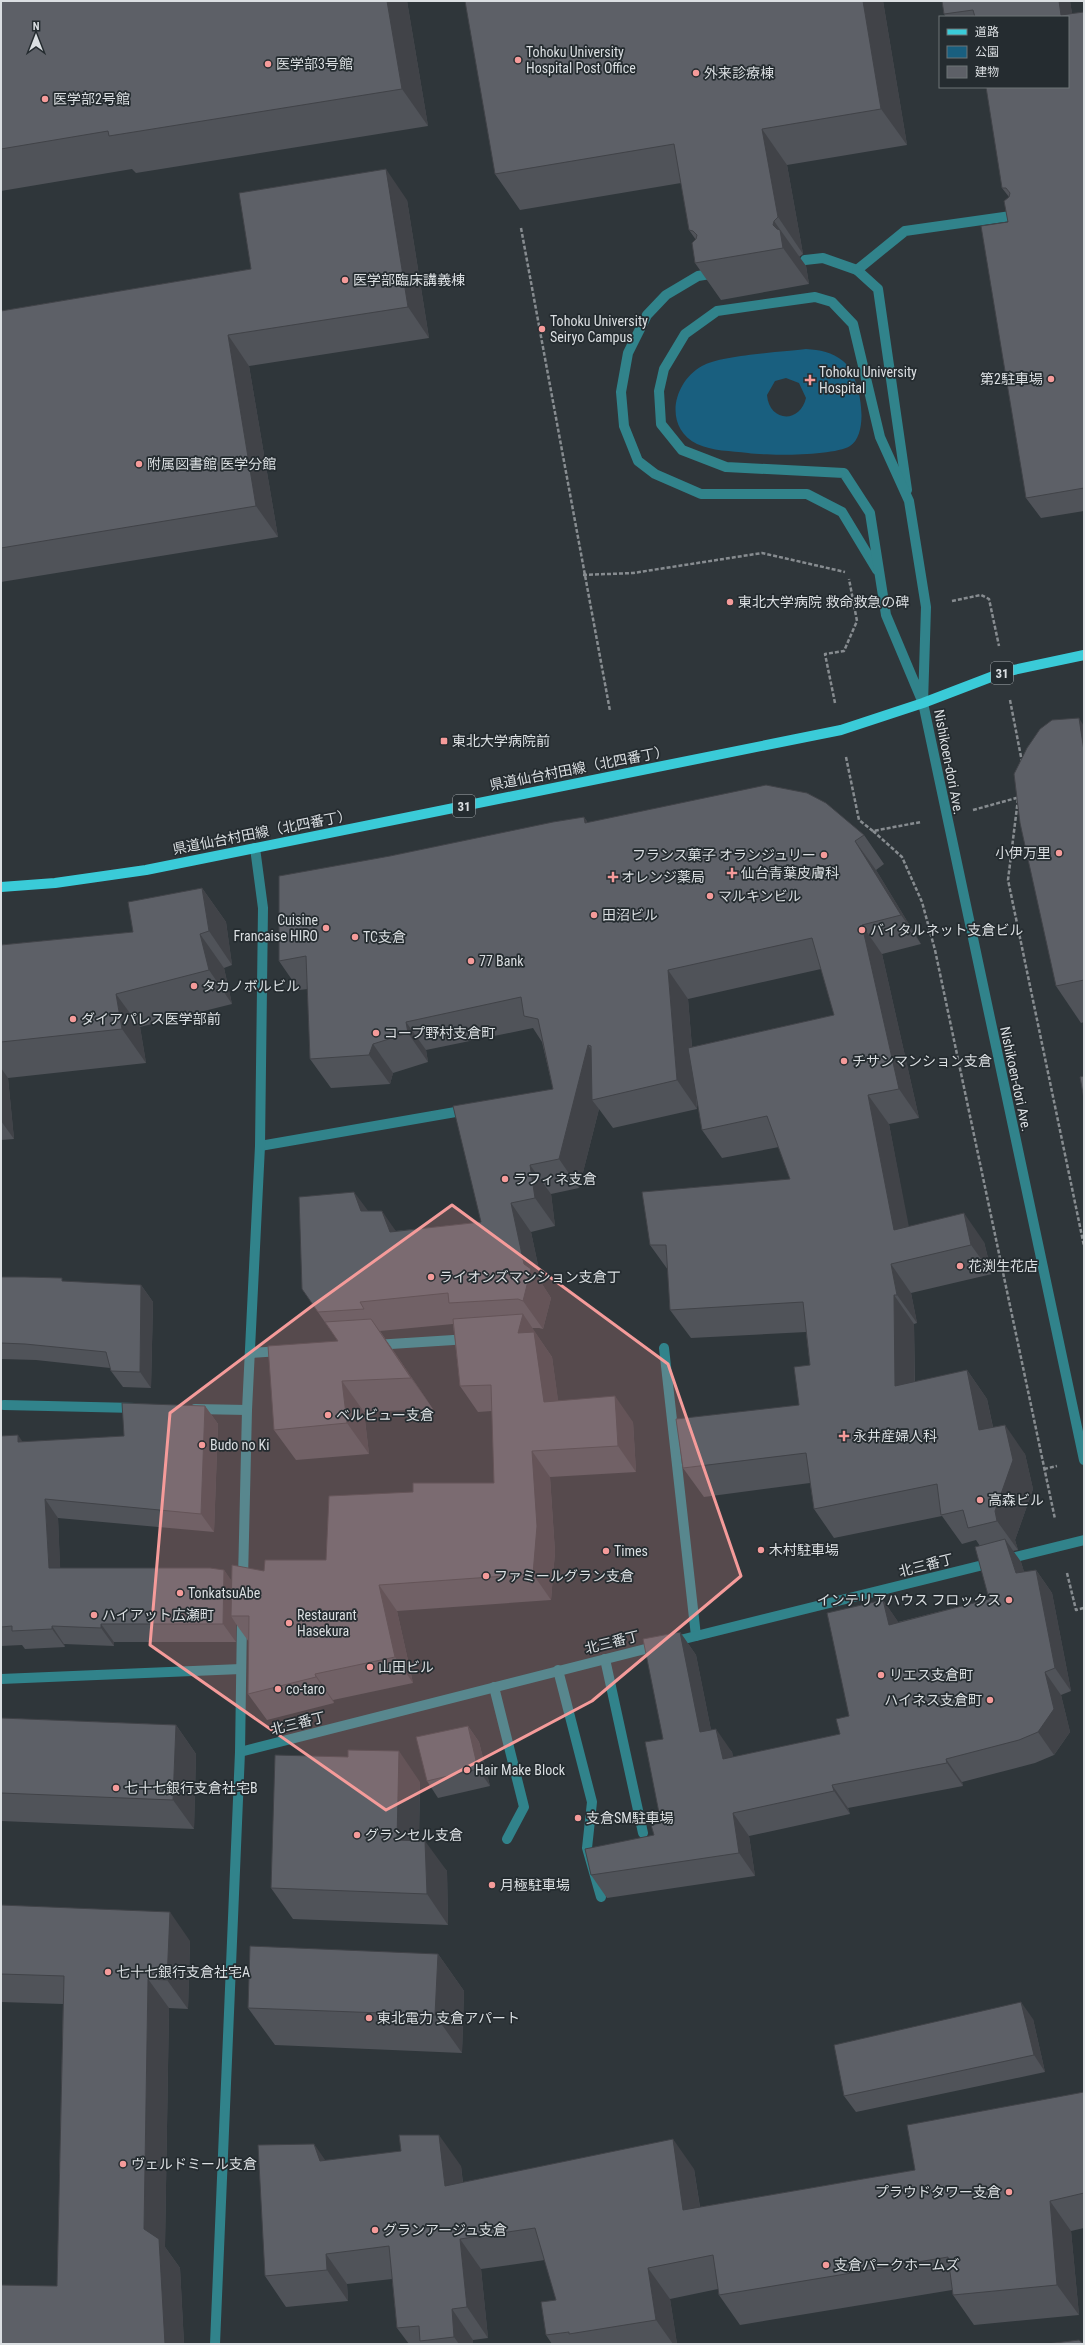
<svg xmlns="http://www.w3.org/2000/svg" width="1085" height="2345" font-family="'Roboto Condensed','Noto Sans JP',sans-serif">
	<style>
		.green { fill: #195f7f; fill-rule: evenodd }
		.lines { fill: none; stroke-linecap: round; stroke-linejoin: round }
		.path { stroke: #878c90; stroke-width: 2.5; stroke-dasharray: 4 2; stroke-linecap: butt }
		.minor { stroke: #31838b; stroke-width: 10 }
		.major { stroke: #3acbd8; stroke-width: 10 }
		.wall { fill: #505359; fill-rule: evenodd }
		.shaded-wall { fill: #414348 }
		.building { fill: #5d6067; stroke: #414348 }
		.marked { fill: #f59b9a; fill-opacity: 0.2; stroke: #f59b9a; stroke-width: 3; stroke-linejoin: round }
		.poi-dot { fill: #f59b9a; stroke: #252c30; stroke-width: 1.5 }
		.labels { text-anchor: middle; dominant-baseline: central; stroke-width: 3.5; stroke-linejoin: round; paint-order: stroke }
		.shield { fill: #252c30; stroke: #a4a9ad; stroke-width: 1 }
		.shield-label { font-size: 13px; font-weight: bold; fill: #dbdfe2 }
		.poi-label { font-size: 14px; fill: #dbdfe2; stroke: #252c30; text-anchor: start }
		.street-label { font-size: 14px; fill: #dbdfe2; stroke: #252c30 }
	</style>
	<rect width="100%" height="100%" fill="#2f363a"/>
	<path class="green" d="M806 349C820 350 832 352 843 361 860 374 871 433 850 446 834 456 767 456 748 453 731 451 712 451 697 444 663 427 673 382 702 366 720 355 783 352 806 349ZM786 378 799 383 806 398C800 424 769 422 767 395L775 381Z"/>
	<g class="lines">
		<g class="path">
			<path d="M521 228 610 711"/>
			<path d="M583 575 633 573 762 553 845 572"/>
			<path d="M952 601 981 595 989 599 999 646"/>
			<path d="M1010 700 1022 762"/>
			<path d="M835 703 825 654 844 651 857 621 849 579"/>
			<path d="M846 757 859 820 873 831 921 822"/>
			<path d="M1018 799 1008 880 1084 1246"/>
			<path d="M973 810 1020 797"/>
			<path d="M873 831 902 857 922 902 935 950 1055 1519"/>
			<path d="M1044 1469 1057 1466"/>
			<path d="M1067 1573 1076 1610 1084 1608"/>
		</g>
		<g class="minor">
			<path d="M805 260 823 258 857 270 878 289 907 490"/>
			<path d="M857 270 905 231 1018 215"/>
			<path d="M716 273 698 276 666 295 647 315 628 353 621 392 624 426 638 461 655 474 701 494H807L842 512 877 570"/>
			<path d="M923 703 926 607 909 501 880 437 853 324 832 302 815 297 717 311 685 334 664 369 659 391 661 424 682 450 726 467 844 473 870 513 886 615 923 703 1084 1460"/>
			<path d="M260 1146 467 1110"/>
			<path d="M375 1345 469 1339"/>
			<path d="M664 1348 696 1636"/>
			<path d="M251 1353 281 1351"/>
			<path d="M4 1405 135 1408"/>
			<path d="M195 1409 247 1410"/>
			<path d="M243 1579 247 1410 260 1146 263 908 255 848"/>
			<path d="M672 1642 1084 1540"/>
			<path d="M605 1659 643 1833"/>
			<path d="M558 1670 592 1802 587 1848 601 1897"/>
			<path d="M1 1679 241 1669"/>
			<path d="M494 1687 524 1807 507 1839"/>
			<path d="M240 1752 657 1646"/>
			<path d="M215 2344 240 1752 242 1619"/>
		</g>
		<path class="major" d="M1 887 55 883 146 870 841 730 923 703 1004 672 1084 655"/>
	</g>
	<g class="wall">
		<path d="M1 1H407L428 126 136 173 132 169 1 191Z"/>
		<path d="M883 1 907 145 787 165 803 254 799 257 806 266 809 284 721 300 695 263 696 240 689 230 681 183 520 210 495 174Z"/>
		<path d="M942 1H1070L1072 14 1084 12V511L1041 518 1026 498 1008 222 1009 197 1002 188 1068 17H946L944 14Z"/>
		<path d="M407 200 429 338 249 366 278 537 1 582V311L251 269Z"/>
		<path d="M1084 726V1022L1081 1023 1056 986Z"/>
		<path d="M584 817 588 823 864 835 884 864 876 870 921 944 882 954 919 1118 889 1124 908 1226 984 1242 992 1274 911 1293 917 1323 914 1324 915 1382 967 1370 987 1399 993 1427 1025 1454 1033 1489 1015 1540 1018 1550 1013 1551 1021 1562 1024 1572 1036 1570 1052 1593 1071 1691 1061 1695 1070 1732 1054 1755 1035 1763 962 1782 963 1786 848 1808 850 1814 749 1836 755 1876 607 1898 591 1875 654 1835 661 1823 663 1739 680 1632 696 1655 711 1730 732 1752 733 1757 840 1734 849 1716 883 1600 898 1622 989 1599 980 1546 976 1540 962 1544 942 1516 834 1538 814 1509 810 1483 704 1497 683 1468 799 1405 810 1365 806 1332 691 1338 670 1310 668 1270 650 1245 790 1179 779 1147 722 1158 702 1130 697 1100V1109L613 1128 599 1109 579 1188 551 1194 555 1226 531 1232 542 1284 551 1298 543 1329 539 1328H532L552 1357 558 1401 633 1422 636 1472 550 1477 555 1552 551 1600 397 1611 413 1683 333 1700 334 1703 267 1720 248 1694 249 1642 236 1624V1642H114V1646L64 1644 65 1647 25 1649 22 1645 1 1646V1436L22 1442 124 1436 205 1406 218 1424 214 1532 58 1518 60 1568 224 1570 231 1581 264 1571 326 1560 413 1492 494 1483 492 1411 478 1412 460 1386 453 1324 380 1331 433 1409 364 1412 369 1454 296 1460 274 1430 338 1341 302 1289 368 1211 396 1231 481 1222 553 1089 542 1042 533 1028 426 1050 428 1062 393 1073 390 1084 331 1088 310 1059 308 989 299 990 279 961 390 856ZM821 969 834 1015 692 1047 688 999Z"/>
		<path d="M202 888 226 922 232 965 224 968 232 1004 140 1027 146 1063 8 1078 14 1139 1 1140V945L133 932Z"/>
		<path d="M1 1277 64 1282 141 1285 153 1302 151 1388 123 1387 111 1371 110 1368 36 1360 1 1359Z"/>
		<path d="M1 1718 176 1725 196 1754 194 1829 1 1821Z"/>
		<path d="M468 1726 479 1742 490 1786 438 1798 427 1781Z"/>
		<path d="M420 1782 419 1841 447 1871 448 1925 293 1919 271 1888Z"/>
		<path d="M1 1905 190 1941 188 2009 169 2008 165 2247 180 2268 184 2344H1L57 2286 63 2004 1 2002Z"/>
		<path d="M438 1954 464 1991 462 2053 275 2045 248 2008Z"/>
		<path d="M1033 2019 1045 2072 856 2112 844 2096Z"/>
		<path d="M1084 2092V2228L1071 2231 1079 2315 974 2325 953 2295 952 2290 740 2325 719 2295 718 2289 670 2299 677 2344H552L546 2335 556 2300 545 2260 481 2269 488 2338 473 2340V2344H409L397 2328 392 2279 347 2284 348 2301 286 2307 265 2276 325 2160 461 2166 463 2183 694 2169 700 2207 915 2170Z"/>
	</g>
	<g class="shaded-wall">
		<path d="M387 1H407L428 126 402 89Z"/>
		<path d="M863 1H883L907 145 881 109Z"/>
		<path d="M1059 1H1070L1076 36 1061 15Z"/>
		<path d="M762 129 787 165 803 254 778 217Z"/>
		<path d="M386 169 407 200 429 338 408 307Z"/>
		<path d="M774 221 806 266 809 284 783 248 773 225Z"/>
		<path d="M228 335 249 366 278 537 256 506Z"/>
		<path d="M1079 718 1084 726V751Z"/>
		<path d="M584 817 604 846 585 823Z"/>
		<path d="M855 841 876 870 921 944 901 915Z"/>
		<path d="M202 888 226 922 232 965 209 931Z"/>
		<path d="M862 925 882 954 919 1118 899 1089Z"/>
		<path d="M200 934 224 968 232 1004 209 970Z"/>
		<path d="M668 970 688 999 697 1109 677 1080Z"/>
		<path d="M116 994 140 1027 146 1063 122 1029Z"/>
		<path d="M406 1022 426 1050 428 1062 408 1033Z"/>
		<path d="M373 1044 393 1073 390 1084 369 1055Z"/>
		<path d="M588 1045 608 1074 592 1100 599 1109 579 1188 559 1159Z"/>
		<path d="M1 1068 8 1078 14 1139 1 1121Z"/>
		<path d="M868 1095 889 1124 915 1258 894 1230Z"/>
		<path d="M530 1165 551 1194 555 1226 535 1198Z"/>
		<path d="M354 1192 375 1220 361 1211Z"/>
		<path d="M511 1203 531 1232 542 1284 551 1298 543 1329 523 1301 524 1264Z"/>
		<path d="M382 1211 402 1240 390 1232Z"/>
		<path d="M964 1213 984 1242 992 1274 971 1245Z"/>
		<path d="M891 1264 911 1293 917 1323 897 1295Z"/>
		<path d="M141 1285 153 1302 151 1388 140 1372Z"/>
		<path d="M894 1295 914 1324 915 1415 895 1386Z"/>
		<path d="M523 1314 552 1357 562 1428 544 1402 518 1333Z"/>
		<path d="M371 1319 393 1350 433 1409 411 1378Z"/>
		<path d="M967 1370 987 1399 999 1458 979 1430Z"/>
		<path d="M342 1381 364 1412 369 1454 347 1423Z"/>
		<path d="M615 1396 633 1422 636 1472 618 1446Z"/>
		<path d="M205 1406 218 1424 214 1532 201 1514Z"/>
		<path d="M1005 1425 1025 1454 1033 1489 1015 1540 1018 1550 997 1521 995 1511Z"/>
		<path d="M18 1435 31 1454 18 1442Z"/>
		<path d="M532 1451 550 1477 555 1552 551 1600 533 1574Z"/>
		<path d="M45 1499 58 1518 61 1586 49 1568Z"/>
		<path d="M1005 1539 1021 1562 1032 1596 1016 1573Z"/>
		<path d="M224 1570 237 1588 231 1616 236 1624V1642L223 1624Z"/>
		<path d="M1036 1570 1052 1593 1071 1691 1055 1668Z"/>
		<path d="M379 1585 397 1611 413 1683 395 1657Z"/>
		<path d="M883 1600 899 1623 889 1625Z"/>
		<path d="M101 1624 114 1642V1646L101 1628Z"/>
		<path d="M52 1626 64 1644 65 1647 52 1629Z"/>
		<path d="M680 1632 696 1655 716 1755 700 1732Z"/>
		<path d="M1045 1672 1061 1695 1070 1732 1054 1755 1038 1732Z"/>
		<path d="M315 1674 333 1700 334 1703 316 1677Z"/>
		<path d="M176 1725 196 1754 194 1829 173 1800Z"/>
		<path d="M468 1726 479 1742 490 1786 478 1769Z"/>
		<path d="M716 1729 732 1752 739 1782 723 1759Z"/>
		<path d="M399 1751 420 1782 418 1871 397 1840Z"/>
		<path d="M946 1759 962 1782 963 1786 947 1763Z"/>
		<path d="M832 1785 848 1808 850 1814 834 1791Z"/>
		<path d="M733 1813 749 1836 755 1876 739 1853Z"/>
		<path d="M425 1841 447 1871 448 1925 427 1894Z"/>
		<path d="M170 1912 190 1941 188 2009 167 1980Z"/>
		<path d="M438 1954 464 1991 462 2053 435 2015Z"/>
		<path d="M148 1979 169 2008 165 2247 180 2268 184 2344H165L144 2229Z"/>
		<path d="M1021 2002 1033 2019 1045 2072 1034 2055Z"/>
		<path d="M439 2135 461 2166 466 2217 445 2186Z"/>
		<path d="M673 2139 694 2169 705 2241 683 2210Z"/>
		<path d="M314 2144 335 2174 320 2161Z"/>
		<path d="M1050 2201 1071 2231 1079 2315 1057 2285Z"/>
		<path d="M460 2239 481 2269 488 2338 467 2307Z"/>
		<path d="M326 2254 347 2284 348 2301 327 2270Z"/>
		<path d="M648 2268 670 2299 677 2344H673L656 2320Z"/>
		<path d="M452 2309 473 2340V2344H459L454 2337Z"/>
	</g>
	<g class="building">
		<path d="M1 1H387L402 89 109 136 108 131 1 149Z"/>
		<path d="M465 1H863L881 109 762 129 778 217 774 221 773 225 777 229 780 230 783 248 695 263 692 243 696 239 697 235 693 231 689 230 674 144 495 174Z"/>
		<path d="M942 1H1059L1061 15 1084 12V488L1026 498 981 226 1008 222 1004 201 1009 197 1010 193 1006 188H1002L986 87H1068V17H975L973 10 944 14Z"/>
		<path d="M386 169 408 307 228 335 256 506 1 548V311L251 269 239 193Z"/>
		<path d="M1079 718 1084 751V980L1056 986 1020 823 1014 774 1027 748 1040 729 1052 720Z"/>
		<path d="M766 785 807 793 826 803 864 835 855 841 901 915 862 925 899 1089 868 1095 894 1230 964 1213 971 1245 891 1264 897 1295H894L895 1386 967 1370 979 1430 1005 1425 1013 1460 995 1511 997 1521 968 1528 963 1510 941 1515 937 1484 814 1509 806 1453 683 1468 676 1419 799 1405 794 1367 810 1365 803 1302 670 1310 666 1245H650L642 1192 790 1179 767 1116 702 1130 688 1048 834 1015 812 938 668 970 677 1080 592 1100 591 1046 588 1045 559 1159 530 1165 535 1198 511 1203 524 1264 531 1269 523 1301 518 1299 449 1303 448 1293 360 1302 364 1309 318 1312 302 1289 299 1197 354 1192 361 1211H382L390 1232 481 1222 453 1106 553 1089 538 1019 524 1016 521 997 406 1022 408 1033 373 1044 369 1055 310 1059 306 956 279 961V876L390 856 553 822 584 817 585 823Z"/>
		<path d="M202 888 209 931 200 934 209 970 116 994 122 1029 1 1042V945L133 932 128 902Z"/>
		<path d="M1084 1076V1099L1080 1077Z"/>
		<path d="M1 1277H25L62 1278V1281L141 1285 140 1372 111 1371 106 1352 25 1344 1 1343Z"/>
		<path d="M523 1314 518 1333 534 1332 544 1402 615 1396 618 1446 532 1451 537 1526 533 1574 379 1585 395 1657 315 1674 316 1677 248 1694 249 1616H231L232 1565 264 1571 265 1560H326L329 1496 413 1492V1483H494L491 1385 460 1386 453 1319Z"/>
		<path d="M371 1319 411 1378 342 1381 347 1423 274 1430 268 1346 338 1341 325 1322Z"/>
		<path d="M122 1403 205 1406 201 1514 45 1499 49 1568H210L224 1570 223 1624H101V1628L52 1626V1629L12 1631V1626L1 1627V1436L18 1435V1442L124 1436Z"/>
		<path d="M1005 1539 1016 1573 1036 1570 1055 1668 1045 1672 1054 1709 1038 1732 1019 1740 946 1759 947 1763 832 1785 834 1791 733 1813 739 1853 591 1875 585 1849 654 1835 651 1825 661 1823 645 1742 663 1739 643 1639 680 1632 700 1732 716 1729 723 1759 840 1734 836 1719 849 1716 827 1613 883 1600 889 1625 989 1599 975 1547Z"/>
		<path d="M1 1718 176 1725 173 1800 1 1793Z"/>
		<path d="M468 1726 478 1769 427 1781 416 1737Z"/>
		<path d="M348 1750 399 1751 397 1840 425 1841 427 1894 271 1888 275 1755 348 1757Z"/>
		<path d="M1 1905 170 1912 167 1980 148 1979 144 2229 159 2239 165 2344H1V2285L57 2286 64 1976 1 1974Z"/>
		<path d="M250 1946 438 1954 435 2015 248 2008Z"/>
		<path d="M1021 2002 1034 2055 844 2096 834 2045Z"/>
		<path d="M1084 2092V2193L1050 2201 1057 2285 953 2295 948 2257 719 2295 713 2255 648 2268 656 2320 569 2334V2332L546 2335 541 2302 556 2300 535 2228 460 2239 467 2307 452 2309 454 2337 420 2341 419 2326 397 2328 389 2246 326 2254 327 2270 265 2276 258 2145 314 2144 320 2161 401 2151 399 2135H439L445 2186 673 2139 683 2210 915 2170 907 2125Z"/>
		<path d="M1079 2340 1084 2344H1047Z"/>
	</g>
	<path class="marked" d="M452 1205 668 1364 741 1576 592 1701 386 1810 150 1645 170 1413 312 1306Z"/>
	<g class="poi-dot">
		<circle cx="518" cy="60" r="4"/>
		<circle cx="268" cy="64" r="4"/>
		<circle cx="696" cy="73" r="4"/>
		<circle cx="45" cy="99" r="4"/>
		<circle cx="345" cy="280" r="4"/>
		<circle cx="542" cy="329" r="4"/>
		<circle cx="1051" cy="379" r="4"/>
		<path d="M808 374h4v4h4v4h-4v4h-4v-4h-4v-4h4z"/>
		<circle cx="139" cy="464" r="4"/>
		<circle cx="730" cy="602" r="4"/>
		<rect x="440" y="737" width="8" height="8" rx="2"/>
		<circle cx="1059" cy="853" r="4"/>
		<circle cx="824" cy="855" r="4"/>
		<path d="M730 867h4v4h4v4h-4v4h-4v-4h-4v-4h4z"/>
		<path d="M611 871h4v4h4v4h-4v4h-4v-4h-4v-4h4z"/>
		<circle cx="710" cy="896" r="4"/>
		<circle cx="594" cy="915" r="4"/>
		<circle cx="326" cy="928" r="4"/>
		<circle cx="862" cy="930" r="4"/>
		<circle cx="355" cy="937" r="4"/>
		<circle cx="471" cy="961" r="4"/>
		<circle cx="194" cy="986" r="4"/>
		<circle cx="73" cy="1019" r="4"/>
		<circle cx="376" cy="1033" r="4"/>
		<circle cx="844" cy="1061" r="4"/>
		<circle cx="505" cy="1179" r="4"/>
		<circle cx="960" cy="1266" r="4"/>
		<circle cx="431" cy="1277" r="4"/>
		<circle cx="328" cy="1415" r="4"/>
		<path d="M842 1430h4v4h4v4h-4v4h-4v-4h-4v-4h4z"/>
		<circle cx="202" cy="1445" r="4"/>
		<circle cx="980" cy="1500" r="4"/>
		<circle cx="761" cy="1550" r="4"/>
		<circle cx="606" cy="1551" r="4"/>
		<circle cx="486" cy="1576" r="4"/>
		<circle cx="180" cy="1593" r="4"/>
		<circle cx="1009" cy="1600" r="4"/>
		<circle cx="94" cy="1615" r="4"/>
		<circle cx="289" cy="1623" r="4"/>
		<circle cx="370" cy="1667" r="4"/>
		<circle cx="881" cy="1675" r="4"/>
		<circle cx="278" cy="1689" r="4"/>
		<circle cx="990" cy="1700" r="4"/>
		<circle cx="467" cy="1770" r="4"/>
		<circle cx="116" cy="1788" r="4"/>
		<circle cx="578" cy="1818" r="4"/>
		<circle cx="357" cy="1835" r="4"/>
		<circle cx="492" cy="1885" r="4"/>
		<circle cx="108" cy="1972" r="4"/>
		<circle cx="369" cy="2018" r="4"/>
		<circle cx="123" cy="2164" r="4"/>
		<circle cx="1009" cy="2192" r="4"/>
		<circle cx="375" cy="2230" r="4"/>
		<circle cx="826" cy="2265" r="4"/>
	</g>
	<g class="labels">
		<g class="shield">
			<rect x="991" y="662" width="22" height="22" rx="3"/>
			<rect x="453" y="795" width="22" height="22" rx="3"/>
		</g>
		<g class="shield-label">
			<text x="1002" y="673">31</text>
			<text x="464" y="806">31</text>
		</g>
		<g class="poi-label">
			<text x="526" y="52">Tohoku University<tspan x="526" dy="16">Hospital Post Office</tspan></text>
			<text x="276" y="64">医学部3号館</text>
			<text x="704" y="73">外来診療棟</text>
			<text x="53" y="99">医学部2号館</text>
			<text x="353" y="280">医学部臨床講義棟</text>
			<text x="550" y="321">Tohoku University<tspan x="550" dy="16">Seiryo Campus</tspan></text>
			<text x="819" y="372">Tohoku University<tspan x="819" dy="16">Hospital</tspan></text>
			<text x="1043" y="379" text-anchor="end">第2駐車場</text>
			<text x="147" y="464">附属図書館 医学分館</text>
			<text x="738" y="602">東北大学病院 救命救急の碑</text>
			<text x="452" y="741">東北大学病院前</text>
			<text x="1051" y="853" text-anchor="end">小伊万里</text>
			<text x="816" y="855" text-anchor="end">フランス菓子 オランジュリー</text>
			<text x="741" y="873">仙台青葉皮膚科</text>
			<text x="621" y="877">オレンジ薬局</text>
			<text x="718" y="896">マルキンビル</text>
			<text x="602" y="915">田沼ビル</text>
			<text x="318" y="920" text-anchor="end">Cuisine<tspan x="318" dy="16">Francaise HIRO</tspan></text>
			<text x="870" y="930">バイタルネット支倉ビル</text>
			<text x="363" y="937">TC支倉</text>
			<text x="479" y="961">77 Bank</text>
			<text x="202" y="986">タカノボルビル</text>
			<text x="81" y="1019">ダイアパレス医学部前</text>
			<text x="384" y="1033">コープ野村支倉町</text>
			<text x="852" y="1061">チサンマンション支倉</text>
			<text x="513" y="1179">ラフィネ支倉</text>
			<text x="968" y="1266">花渕生花店</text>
			<text x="439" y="1277">ライオンズマンション支倉丁</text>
			<text x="336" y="1415">ベルビュー支倉</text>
			<text x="853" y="1436">永井産婦人科</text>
			<text x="210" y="1445">Budo no Ki</text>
			<text x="988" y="1500">高森ビル</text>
			<text x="769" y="1550">木村駐車場</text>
			<text x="614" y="1551">Times</text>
			<text x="494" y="1576">ファミールグラン支倉</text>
			<text x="188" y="1593">TonkatsuAbe</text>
			<text x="1001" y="1600" text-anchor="end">インテリアハウス フロックス</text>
			<text x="102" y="1615">ハイアット広瀬町</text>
			<text x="297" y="1615">Restaurant<tspan x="297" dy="16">Hasekura</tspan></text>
			<text x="378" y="1667">山田ビル</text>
			<text x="889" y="1675">リエス支倉町</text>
			<text x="286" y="1689">co-taro</text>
			<text x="982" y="1700" text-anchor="end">ハイネス支倉町</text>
			<text x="475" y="1770">Hair Make Block</text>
			<text x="124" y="1788">七十七銀行支倉社宅B</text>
			<text x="586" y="1818">支倉SM駐車場</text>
			<text x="365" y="1835">グランセル支倉</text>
			<text x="500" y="1885">月極駐車場</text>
			<text x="116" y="1972">七十七銀行支倉社宅A</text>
			<text x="377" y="2018">東北電力 支倉アパート</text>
			<text x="131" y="2164">ヴェルドミール支倉</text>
			<text x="1001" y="2192" text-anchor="end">プラウドタワー支倉</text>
			<text x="383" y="2230">グランアージュ支倉</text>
			<text x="834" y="2265">支倉パークホームズ</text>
		</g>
		<g class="street-label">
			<text transform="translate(949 762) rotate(79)">Nishikoen-dori Ave.</text>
			<text transform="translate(579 768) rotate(-11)">県道仙台村田線（北四番丁）</text>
			<text transform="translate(262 832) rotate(-11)">県道仙台村田線（北四番丁）</text>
			<text transform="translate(1016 1079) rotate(78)">Nishikoen-dori Ave.</text>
			<text transform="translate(926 1565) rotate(-14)">北三番丁</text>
			<text transform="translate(612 1642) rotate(-14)">北三番丁</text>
			<text transform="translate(298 1723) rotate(-14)">北三番丁</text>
		</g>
	</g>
	<rect width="1085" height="2345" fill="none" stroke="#dbdfe2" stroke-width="4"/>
	<rect x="939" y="16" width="130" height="72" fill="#252c30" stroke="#6e7477"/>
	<rect x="947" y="29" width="20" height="6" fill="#3acbd8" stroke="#6e7477"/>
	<text x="975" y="36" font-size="12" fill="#dbdfe2">道路</text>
	<rect x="947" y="46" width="20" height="12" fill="#195f7f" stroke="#6e7477"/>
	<text x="975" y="56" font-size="12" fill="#dbdfe2">公園</text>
	<rect x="947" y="66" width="20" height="12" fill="#5d6067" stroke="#6e7477"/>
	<text x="975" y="76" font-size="12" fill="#dbdfe2">建物</text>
	<g transform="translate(36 36)" stroke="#252c30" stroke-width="3" paint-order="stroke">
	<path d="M0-3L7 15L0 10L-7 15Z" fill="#dbdfe2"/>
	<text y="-6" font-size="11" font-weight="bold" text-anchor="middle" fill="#dbdfe2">N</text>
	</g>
</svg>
